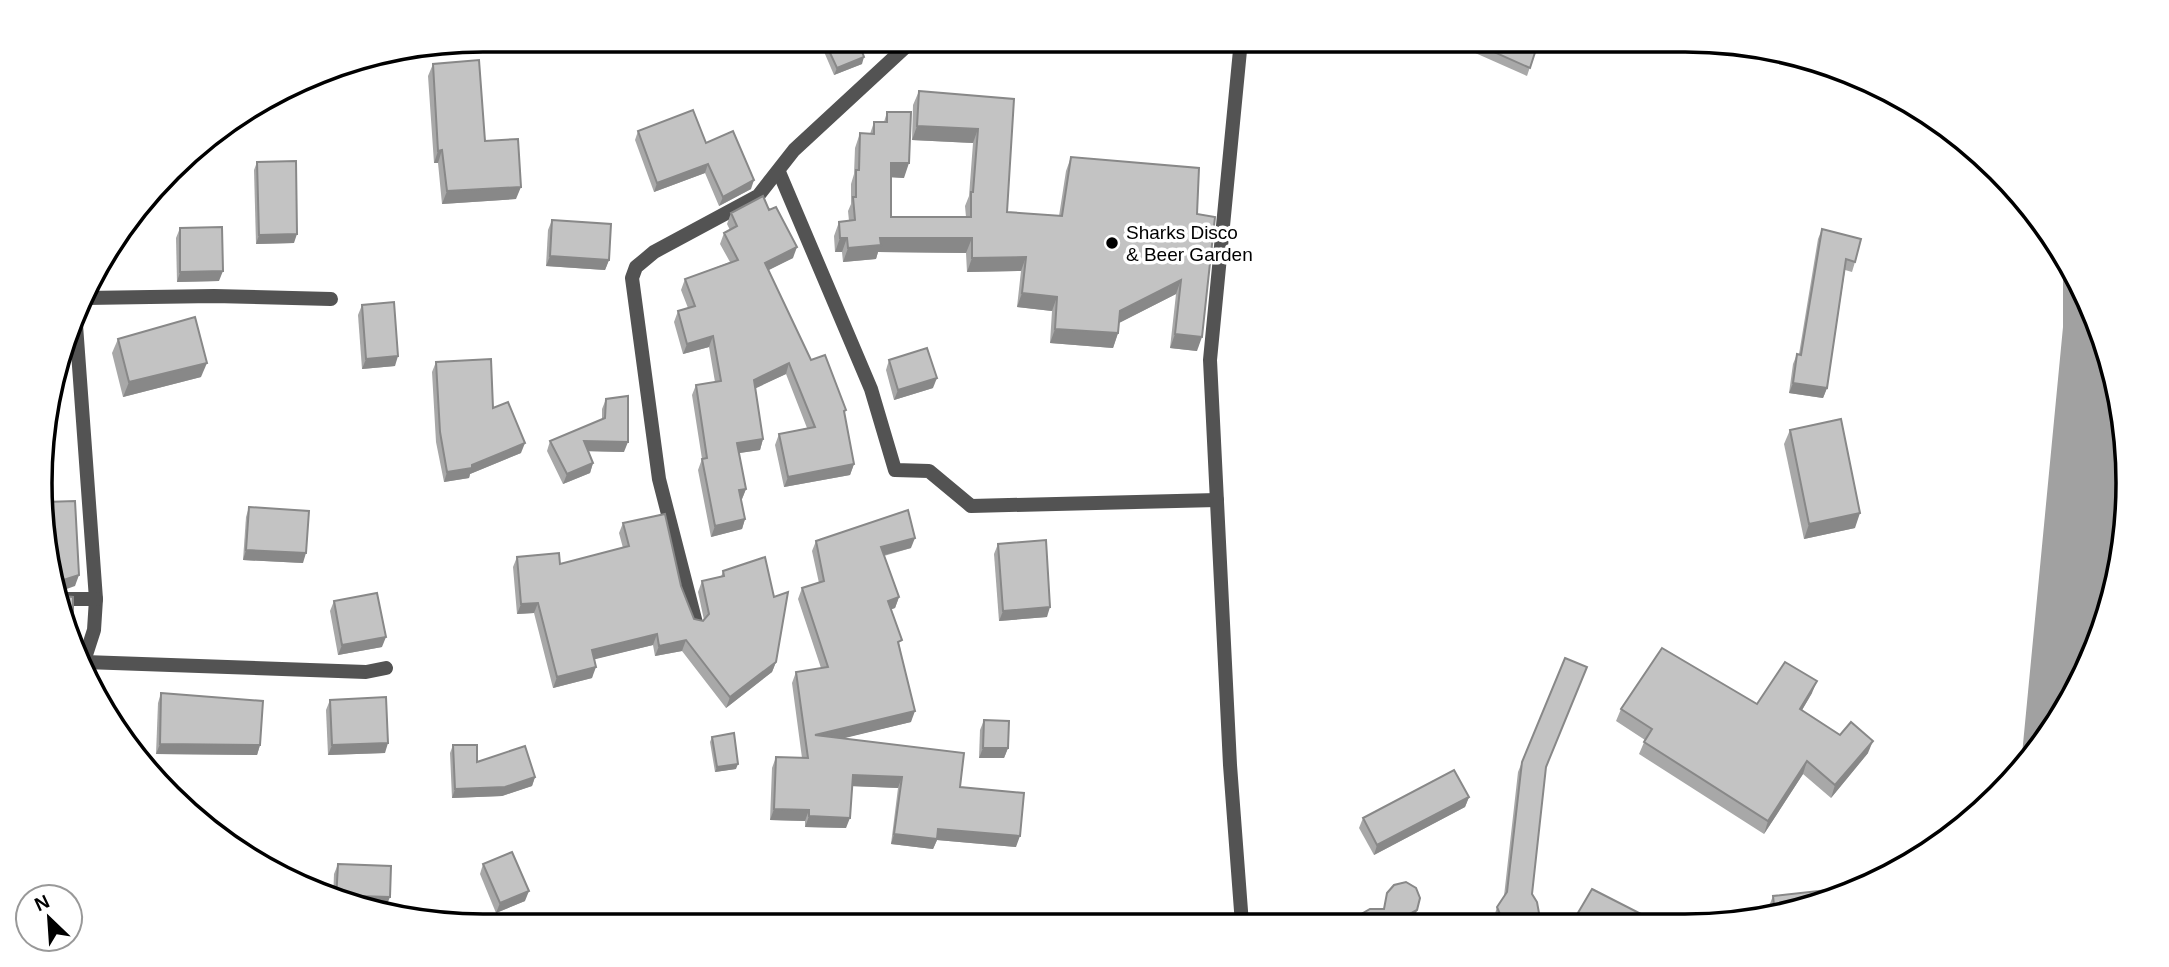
<svg xmlns="http://www.w3.org/2000/svg" width="2169" height="967" font-family="Helvetica,sans-serif">
	<style>
		.water { fill: #a1a1a1 }
		.lines { fill: none; stroke-linecap: round; stroke-linejoin: round }
		.minor { stroke: #535353; stroke-width: 14 }
		.tertiary { stroke: #535353; stroke-width: 14 }
		.wall { fill: #a8a8a8 }
		.shaded-wall { fill: #888 }
		.building { fill: #c3c3c3; stroke: #888; stroke-width: 2 }
		.poi-dot { fill: #000; stroke: #fff; stroke-width: 2.5 }
		.labels { text-anchor: middle; dominant-baseline: central; stroke-width: 7; stroke-linejoin: round; paint-order: stroke }
		.poi-label { font-size: 19px; fill: #000; stroke: #fff; text-anchor: start }
		.rim { fill: none; stroke: #000; stroke-width: 3.5 }
	</style>
	<rect width="100%" height="100%" fill="#fff"/>
	<path class="water" d="M2063 262 2083 288 2128 455 2105 626 2054 730 2021 765 2063 327Z"/>
	<g class="lines">
		<g class="minor">
			<path d="M1183 40 1241 45"/>
			<path d="M448 46H452"/>
			<path d="M779 172 871 389 895 470 929 471 971 506 1217 500"/>
			<path d="M86 298 214 296 331 299"/>
			<path d="M76 325 96 599 94 630 84 661"/>
			<path d="M64 599H96"/>
			<path d="M696 623 659 479 632 278 636 267 654 252 758 196 794 150 913 40"/>
			<path d="M85 662 366 672 386 668"/>
		</g>
		<path class="tertiary" d="M1241 40 1210 360 1230 765 1242 924"/>
	</g>
	<g class="wall">
		<path d="M819 40H882L861 48 862 64 834 75Z"/>
		<path d="M1539 40 1527 76 1473 52 1476 44Z"/>
		<path d="M433 64 485 141 516 199 442 204 438 163H434L428 76Z"/>
		<path d="M919 91 1014 99 1007 212 1059 216 1066 171 1071 157 1197 214V351L1170 348 1176 294 1119 323 1118 333 1113 348 1050 343 1052 311 1017 307 1021 271 967 272 966 253 878 252 876 259 843 262 842 252H835L834 236 839 222 849 221 848 211 851 204V184L854 174 855 148 860 133 870 134 874 122H884L887 112 904 178 891 177V217H966L965 206 969 196 973 143 912 140 913 105Z"/>
		<path d="M638 131 706 143 751 189 719 206 705 173 654 192 635 140Z"/>
		<path d="M257 162 294 243 256 244 254 170Z"/>
		<path d="M769 210 793 258 768 270 811 360 844 415 854 464 850 475 784 487 775 445 779 434 807 428 786 374 755 388 763 439 760 450 739 453 746 489 742 499H741L745 519 742 529 711 537 698 470 702 459 692 395 696 385 715 382 709 347 683 354 674 322 678 311 688 308 681 290 685 279 730 262 720 244 724 233 730 230 727 224 731 213Z"/>
		<path d="M552 220 609 260 605 270 546 266 548 230Z"/>
		<path d="M180 228 219 281 177 282 176 238Z"/>
		<path d="M1822 229 1855 262 1852 272 1845 270 1827 388 1823 398 1789 393 1793 364 1797 354H1799L1818 239Z"/>
		<path d="M362 305 395 366 362 369 358 315Z"/>
		<path d="M118 339 201 377 123 397 112 353Z"/>
		<path d="M889 360 933 388 894 400 886 370Z"/>
		<path d="M436 362 493 408 521 453 470 474 469 478 444 482 436 442 432 372Z"/>
		<path d="M606 399 624 452 588 451 593 463 590 473 563 484 547 451 550 441 602 419V409Z"/>
		<path d="M1790 430 1855 528 1804 539 1784 444Z"/>
		<path d="M249 507 303 563 243 560 246 517Z"/>
		<path d="M623 523 681 586 694 619 703 621 704 620 698 592 702 581 721 577 723 571 776 662 772 672 726 708 682 651 655 656 653 645 594 659 592 678 553 688 534 613 517 614 513 567 517 557 560 564 623 548 619 533Z"/>
		<path d="M816 541 911 548 884 556 899 597 895 608 891 609 900 647 911 722 843 738 960 787 1016 847 937 840 933 849 891 844 898 788 852 786 846 828 805 827V821L770 820 772 768 776 757 802 758 792 683 796 672 821 668 798 599 802 588 819 583 812 551Z"/>
		<path d="M998 544 1047 617 999 621 994 554Z"/>
		<path d="M334 601 382 647 338 655 330 611Z"/>
		<path d="M161 693 260 745 257 755 156 754 158 703Z"/>
		<path d="M1812 693 1802 710 1868 753 1831 798 1803 774 1764 834 1639 754 1645 740 1616 721 1621 709 1757 704Z"/>
		<path d="M330 700 385 753 328 755 326 710Z"/>
		<path d="M984 720 1008 748 1004 758H979L980 730Z"/>
		<path d="M712 737 736 769 715 772 710 742Z"/>
		<path d="M453 745 477 762 535 777 532 786 502 796 452 798 450 753Z"/>
		<path d="M1522 762 1546 769 1532 894 1541 924H1496L1494 917 1497 907 1504 896 1518 772Z"/>
		<path d="M1469 797 1465 807 1374 855 1359 828 1363 818Z"/>
		<path d="M338 864 386 907 358 906 341 903 333 899 334 874Z"/>
		<path d="M483 864 525 901 496 913 480 874Z"/>
		<path d="M1855 893 1770 916 1769 906 1773 896Z"/>
	</g>
	<g class="shaded-wall">
		<path d="M866 40H882L856 50 859 43Z"/>
		<path d="M864 57 862 64 834 75 837 68Z"/>
		<path d="M917 126 978 129 973 143 912 140Z"/>
		<path d="M442 150 438 163H434L438 151Z"/>
		<path d="M891 163H909L904 178 886 177Z"/>
		<path d="M708 164 705 173 654 192 657 183Z"/>
		<path d="M754 180 751 189 719 206 723 197Z"/>
		<path d="M521 187 516 199 442 204 447 191Z"/>
		<path d="M297 234 294 243 256 244 259 235Z"/>
		<path d="M840 238H847L842 252H835Z"/>
		<path d="M880 238H972L966 253 878 252 876 259 843 262 848 248Z"/>
		<path d="M797 247 793 258 761 274 765 263Z"/>
		<path d="M550 256 609 260 605 270 546 266Z"/>
		<path d="M1026 257 1021 271 967 272 972 258Z"/>
		<path d="M223 271 219 281 177 282 180 272Z"/>
		<path d="M1181 280 1176 294 1115 325 1120 311Z"/>
		<path d="M1022 293 1057 297 1052 311 1017 307Z"/>
		<path d="M1055 329 1118 333 1113 348 1050 343Z"/>
		<path d="M1175 334 1202 337 1197 351 1170 348Z"/>
		<path d="M713 336 709 347 683 354 687 344Z"/>
		<path d="M398 356 395 366 362 369 366 359Z"/>
		<path d="M207 363 201 377 123 397 129 382Z"/>
		<path d="M789 363 786 374 750 391 754 380Z"/>
		<path d="M937 378 933 388 894 400 898 390Z"/>
		<path d="M1793 383 1827 388 1823 398 1789 393Z"/>
		<path d="M763 439 760 450 733 454 737 443Z"/>
		<path d="M584 441 628 442 624 452 580 451Z"/>
		<path d="M525 443 521 453 470 474 469 478 444 482 447 472 472 465Z"/>
		<path d="M593 463 590 473 563 484 567 474Z"/>
		<path d="M854 464 850 475 784 487 788 477Z"/>
		<path d="M746 489 742 499 735 501 739 490Z"/>
		<path d="M1860 513 1855 528 1804 539 1809 524Z"/>
		<path d="M745 519 742 529 711 537 715 526Z"/>
		<path d="M915 538 911 548 877 557 881 547Z"/>
		<path d="M246 550 306 553 303 563 243 560Z"/>
		<path d="M79 575 75 586 61 591 59 586 63 580Z"/>
		<path d="M899 597 895 608 884 612 888 601Z"/>
		<path d="M538 603 534 613 517 614 521 604Z"/>
		<path d="M1050 607 1047 617 999 621 1003 611Z"/>
		<path d="M657 634 653 645 588 661 592 650Z"/>
		<path d="M386 637 382 647 338 655 342 645Z"/>
		<path d="M686 640 682 651 655 656 659 646Z"/>
		<path d="M776 662 772 672 726 708 730 697Z"/>
		<path d="M596 667 592 678 553 688 557 677Z"/>
		<path d="M1817 681 1812 693 1795 722 1800 709Z"/>
		<path d="M915 711 911 722 812 746 815 735Z"/>
		<path d="M1873 741 1868 753 1831 798 1835 785Z"/>
		<path d="M388 743 385 753 328 755 332 745Z"/>
		<path d="M160 744 260 745 257 755 156 754Z"/>
		<path d="M983 748H1008L1004 758H979Z"/>
		<path d="M1807 761 1803 774 1764 834 1768 821Z"/>
		<path d="M738 764 736 769 715 772 717 767Z"/>
		<path d="M853 775 902 777 898 788 849 786Z"/>
		<path d="M535 777 532 786 502 796 452 798 455 789Z"/>
		<path d="M1469 797 1465 807 1374 855 1377 845Z"/>
		<path d="M774 809 809 810 805 821 770 820Z"/>
		<path d="M809 816 850 818 846 828 805 827Z"/>
		<path d="M938 829 1020 836 1016 847 937 840 933 849 891 844 894 834Z"/>
		<path d="M529 891 525 901 496 913 500 903Z"/>
		<path d="M358 896 390 897 386 907 355 905Z"/>
		<path d="M1417 910 1414 920 1406 924H1394L1395 922Z"/>
	</g>
	<g class="building">
		<path d="M824 40H866L859 43 864 57 837 68Z"/>
		<path d="M1478 40H1539L1530 68 1476 44Z"/>
		<path d="M479 60 485 141 518 139 521 187 447 191 442 150 438 151 433 64Z"/>
		<path d="M919 91 1014 99 1007 212 1062 216 1071 157 1199 168 1197 214 1215 217 1202 337 1175 334 1181 280 1120 311 1118 333 1055 329 1057 297 1022 293 1026 257 972 258V238H880L881 245 848 248 847 238H840L839 222 855 220 853 197H856V170H859L860 133 874 134V122H887V112H911L909 163H891V217H971V192H973L978 129 917 126Z"/>
		<path d="M693 110 706 143 733 131 754 180 723 197 708 164 657 183 638 131Z"/>
		<path d="M296 161 297 234 259 235 257 162Z"/>
		<path d="M763 196 769 210 776 207 797 247 765 263 811 360 825 355 846 410 844 411 854 464 788 477 779 434 815 427 789 363 754 380 763 439 737 443 746 489 739 490 745 519 715 526 702 459 707 458 696 385 721 381 713 336 687 344 678 311 695 306 685 279 738 260 724 233 737 226 731 213Z"/>
		<path d="M552 220 611 224 609 260 550 256Z"/>
		<path d="M222 227 223 271 180 272V228Z"/>
		<path d="M1822 229 1861 239 1855 262 1846 259 1827 388 1793 383 1797 354 1801 355Z"/>
		<path d="M394 302 398 356 366 359 362 305Z"/>
		<path d="M195 317 207 363 129 382 118 339Z"/>
		<path d="M927 348 937 378 898 390 889 360Z"/>
		<path d="M491 359 493 408 508 402 525 443 472 465V468L447 472 440 432 436 362Z"/>
		<path d="M628 396V442L584 441 593 463 567 474 550 441 605 418 606 399Z"/>
		<path d="M1841 419 1860 513 1809 524 1790 430Z"/>
		<path d="M75 501 79 575 63 580 59 586 44 542 45 502Z"/>
		<path d="M249 507 309 511 306 553 246 550Z"/>
		<path d="M908 510 915 538 881 547 899 597 888 601 902 640 898 642 915 711 815 735 964 753 960 787 1024 793 1020 836 938 829 937 839 894 834 902 777 853 775 850 818 809 816V810L774 809 776 757 808 758 796 672 828 667 802 588 824 581 816 541Z"/>
		<path d="M665 514 681 586 694 619 703 621 709 614 702 581 724 576 723 571 765 557 774 597 788 592 776 662 730 697 686 640 659 646 657 634 592 650 596 667 557 677 538 603 521 604 517 557 559 553 560 564 629 546 623 523Z"/>
		<path d="M1046 540 1050 607 1003 611 998 544Z"/>
		<path d="M62 593 63 596 73 597V627Z"/>
		<path d="M377 593 386 637 342 645 334 601Z"/>
		<path d="M1662 648 1757 704 1785 662 1817 681 1800 709 1840 735 1851 722 1873 741 1835 785 1807 761 1768 821 1644 742 1652 729 1621 709Z"/>
		<path d="M1565 658 1587 667 1546 767 1532 894 1537 902 1541 924H1504L1497 907 1507 892 1522 762Z"/>
		<path d="M161 693 263 701 260 745 160 744Z"/>
		<path d="M386 697 388 743 332 745 330 700Z"/>
		<path d="M984 720 1009 721 1008 748H983Z"/>
		<path d="M734 733 738 764 717 767 712 737Z"/>
		<path d="M453 745H477V762L525 746 535 777 505 787 455 789Z"/>
		<path d="M1454 770 1469 797 1377 845 1363 818Z"/>
		<path d="M512 852 529 891 500 903 483 864Z"/>
		<path d="M338 864 391 866 390 897 358 896V906L341 903 336 900Z"/>
		<path d="M1406 882 1416 888 1420 898 1417 910 1395 922 1394 924H1354L1358 916 1370 909H1384L1387 893 1394 885Z"/>
		<path d="M1854 887 1855 893 1775 914 1773 896Z"/>
		<path d="M1592 889 1651 919 1654 923H1572Z"/>
	</g>
	<circle class="poi-dot" cx="1112" cy="243" r="7"/>
	<g class="labels">
		<g class="poi-label">
			<text x="1126" y="232">Sharks Disco<tspan x="1126" dy="22">&amp; Beer Garden</tspan></text>
		</g>
	</g>
	<path d="M0 0H2169V967H0ZM483 52H1685A431 431 0 0 1 2116 483V483A431 431 0 0 1 1685 914H483A431 431 0 0 1 52 483V483A431 431 0 0 1 483 52Z" fill="#fff" fill-rule="evenodd"/>
	<path class="rim" d="M483 52H1685A431 431 0 0 1 2116 483V483A431 431 0 0 1 1685 914H483A431 431 0 0 1 52 483V483A431 431 0 0 1 483 52Z"/>
	<g transform="translate(49 918) rotate(335)"><circle r="33" fill="#ffffff" stroke="#999999" stroke-width="2"/>
	<path d="M0-5L12 26L0 18L-12 26Z" fill="#000000"/>
	<text y="-10" font-size="19" font-weight="bold" text-anchor="middle" fill="#000000">N</text>
	</g>
</svg>
